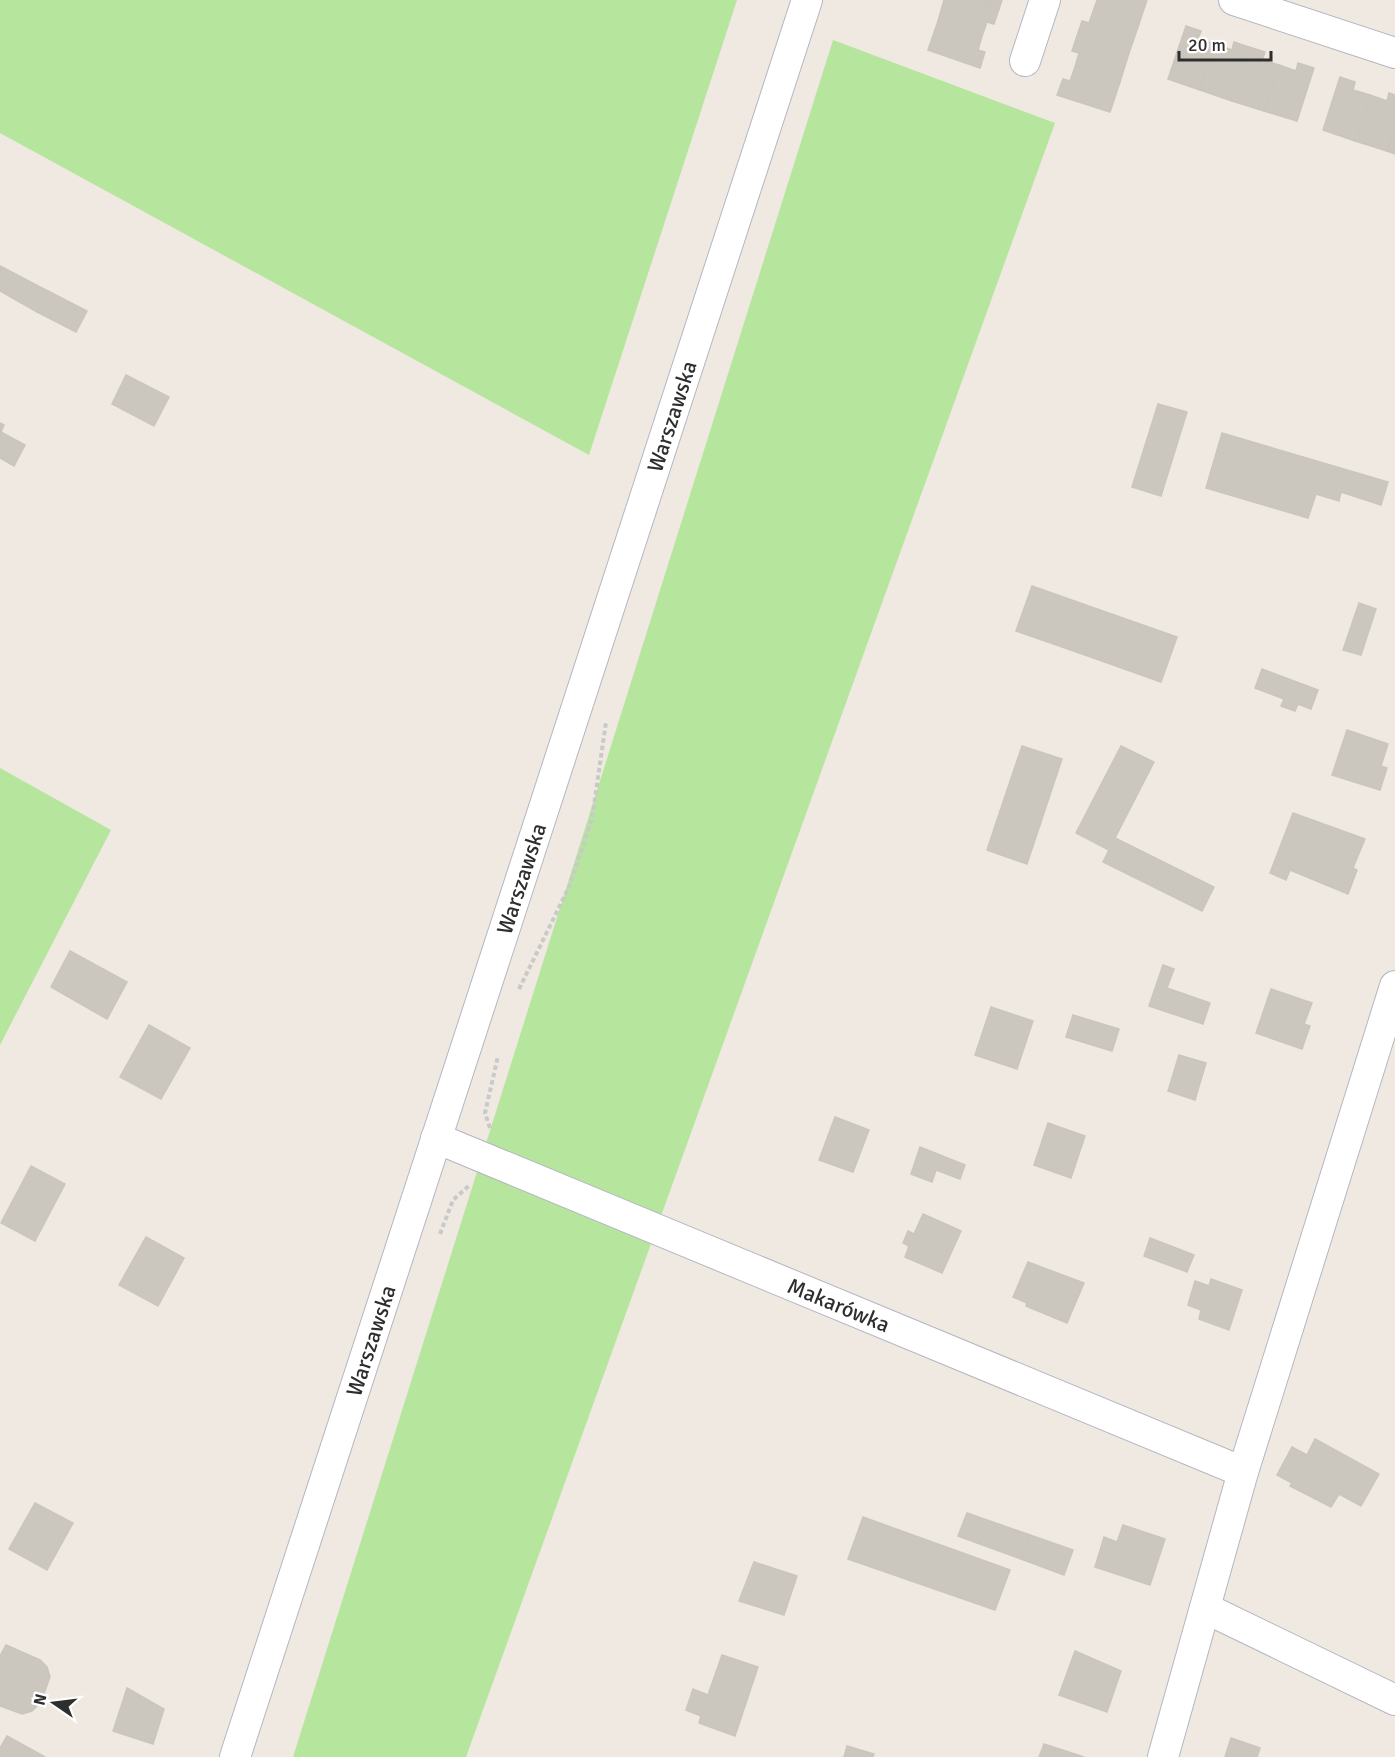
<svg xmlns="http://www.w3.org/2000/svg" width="1395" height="1757" font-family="Signika,sans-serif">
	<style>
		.green { fill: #b6e59e }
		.building { fill: #cbc7bf; stroke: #cbc5ba; stroke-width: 1.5 }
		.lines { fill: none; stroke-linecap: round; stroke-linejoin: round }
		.minor-casing { stroke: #b4b7c1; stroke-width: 32 }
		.path { stroke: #c9c9c9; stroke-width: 4; stroke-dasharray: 4.5 3; stroke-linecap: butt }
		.minor { stroke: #fff; stroke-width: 30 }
		.labels { text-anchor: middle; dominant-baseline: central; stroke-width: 4.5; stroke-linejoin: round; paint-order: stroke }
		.street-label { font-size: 22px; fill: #2e2e2e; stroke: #fff }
	</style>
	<rect width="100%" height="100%" fill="#efe9e1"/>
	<g class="green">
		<path d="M0 0H737L589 455 0 133Z"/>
		<path d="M833 40 1055 123 466 1757H293Z"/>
		<path d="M0 768 111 830 0 1045Z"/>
	</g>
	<g class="building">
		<path d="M944 0H972L999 9 994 24 987 22 982 36 938 21Z"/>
		<path d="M972 0H1002L999 9Z"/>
		<path d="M1097 0H1147L1139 24 1094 9Z"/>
		<path d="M1094 9 1139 24 1129 53 1077 36 1082 21 1089 23Z"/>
		<path d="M938 21 982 36 978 50 985 52 980 68 928 50Z"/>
		<path d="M1186 26 1201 31 1198 39 1215 44 1200 90 1168 79Z"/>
		<path d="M1077 36 1129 53 1120 82 1075 67 1079 53 1072 51Z"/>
		<path d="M1234 42 1249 47 1232 101 1200 90 1215 44 1232 50Z"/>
		<path d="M1249 47 1265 52 1262 60 1279 65 1264 111 1232 101Z"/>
		<path d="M1298 63 1314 68 1297 121 1264 111 1279 65 1296 71Z"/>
		<path d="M1075 67 1120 82 1110 112 1057 95 1063 79 1070 81Z"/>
		<path d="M1340 77 1355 82 1353 90 1370 95 1355 141 1323 130Z"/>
		<path d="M1389 93 1395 95V126L1387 151 1355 141 1370 95 1387 101Z"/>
		<path d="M1395 126V154L1387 151Z"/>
		<path d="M0 266 48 291 37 312 0 291Z"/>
		<path d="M48 291 87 311 76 332 37 312Z"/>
		<path d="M126 375 169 397 154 426 112 404Z"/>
		<path d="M1158 404 1187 412 1161 496 1132 487Z"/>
		<path d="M0 423 4 425 1 432 25 445 14 466 0 458Z"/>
		<path d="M1222 433 1388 482 1381 505 1341 492 1339 501 1316 494 1308 518 1206 488Z"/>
		<path d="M1032 586 1100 610 1085 655 1016 631Z"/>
		<path d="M1359 603 1376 609 1361 655 1343 650Z"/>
		<path d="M1100 610 1177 637 1161 682 1085 655Z"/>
		<path d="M1262 669 1318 690 1311 709 1298 704 1295 711 1281 706 1284 699 1255 688Z"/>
		<path d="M1347 730 1388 744 1381 766 1387 768 1380 790 1332 775Z"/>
		<path d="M1022 746 1062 759 1040 825 1000 811Z"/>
		<path d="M1121 746 1154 762 1115 838 1214 887 1202 911 1103 862 1109 850 1076 833Z"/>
		<path d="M1000 811 1040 825 1027 864 987 850Z"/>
		<path d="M1293 813 1365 839 1353 868 1357 870 1348 894 1290 870 1286 880 1270 873Z"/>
		<path d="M70 951 127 982 107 1019 51 987Z"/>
		<path d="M1163 965 1174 969 1167 988 1210 1003 1203 1024 1149 1006Z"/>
		<path d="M1271 989 1312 1003 1304 1024 1310 1026 1302 1049 1256 1033Z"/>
		<path d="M991 1007 1033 1021 1017 1069 975 1055Z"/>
		<path d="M1073 1015 1119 1029 1112 1051 1066 1037Z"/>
		<path d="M149 1025 190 1048 161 1099 120 1077Z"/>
		<path d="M1179 1055 1206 1063 1195 1100 1168 1091Z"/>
		<path d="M835 1117 869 1130 853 1172 819 1160Z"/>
		<path d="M1048 1123 1085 1136 1071 1178 1034 1165Z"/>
		<path d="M920 1147 965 1165 960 1179 936 1170 932 1182 911 1174Z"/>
		<path d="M31 1166 65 1184 35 1241 1 1223Z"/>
		<path d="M923 1214 961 1231 942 1273 905 1257 909 1246 903 1243 908 1231 914 1234Z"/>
		<path d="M146 1237 184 1258 158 1306 119 1285Z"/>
		<path d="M1150 1238 1194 1255 1187 1272 1144 1256Z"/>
		<path d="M1028 1262 1084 1283 1067 1323 1026 1306 1027 1303 1013 1297Z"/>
		<path d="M1211 1279 1242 1290 1229 1330 1199 1319 1201 1310 1188 1305 1195 1281 1209 1286Z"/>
		<path d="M1315 1439 1379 1474 1361 1506 1339 1494 1331 1507 1290 1486 1292 1483 1277 1475 1292 1447 1307 1455Z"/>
		<path d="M35 1503 73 1523 47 1570 9 1549Z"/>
		<path d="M967 1513 1030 1535 1021 1559 958 1536Z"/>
		<path d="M863 1517 1010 1570 995 1610 848 1559Z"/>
		<path d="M1123 1525 1165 1539 1150 1585 1095 1567 1104 1537 1117 1542Z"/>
		<path d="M1030 1535 1073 1550 1064 1575 1021 1559Z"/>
		<path d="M754 1562 797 1576 784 1615 739 1601Z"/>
		<path d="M6 1645 40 1660 47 1667 50 1677 41 1702 32 1711 22 1714 0 1706V1656Z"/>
		<path d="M1075 1651 1121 1671 1107 1712 1059 1695Z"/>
		<path d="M722 1655 758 1667 735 1736 699 1723 701 1716 686 1710 693 1689 708 1695Z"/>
		<path d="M127 1688 164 1709 153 1744 113 1731Z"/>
		<path d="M7 1736 45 1757H0V1748Z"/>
		<path d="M1231 1738 1260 1748 1257 1757H1225Z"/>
		<path d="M1044 1744 1084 1757H1039Z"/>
		<path d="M847 1746 874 1754 873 1757H844Z"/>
	</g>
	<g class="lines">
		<defs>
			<g id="minor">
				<path d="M1234 0 1395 53"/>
				<path d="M1025 61 1045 0"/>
				<path id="s1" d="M436 1138 1243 1472"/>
				<path d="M1205 1608 1395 1700"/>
				<path id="s2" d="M235 1757 807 0"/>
				<path d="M1163 1757 1243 1472 1395 986"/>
			</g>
		</defs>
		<use href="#minor" class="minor-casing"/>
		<g class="path">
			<path d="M519 989 569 887 592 819 606 722"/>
			<path d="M490 1128 485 1113 498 1056"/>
			<path d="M440 1234 453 1200 470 1185"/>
		</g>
		<use href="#minor" class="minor"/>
	</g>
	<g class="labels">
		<g class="street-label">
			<text stroke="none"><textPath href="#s2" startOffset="1410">Warszawska</textPath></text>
			<text stroke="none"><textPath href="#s2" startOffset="924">Warszawska</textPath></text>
			<text stroke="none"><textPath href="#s1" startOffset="436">Makarówka</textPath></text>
			<text stroke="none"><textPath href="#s2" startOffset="438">Warszawska</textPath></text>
		</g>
	</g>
	<g transform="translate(54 1703) rotate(284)" stroke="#ffffff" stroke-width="4.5" paint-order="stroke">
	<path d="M0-4.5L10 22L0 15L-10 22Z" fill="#2e2e2e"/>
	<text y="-9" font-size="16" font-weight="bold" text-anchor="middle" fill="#2e2e2e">N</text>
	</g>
	<path d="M1179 51v9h92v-9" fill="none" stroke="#2e2e2e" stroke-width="3"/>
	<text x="1188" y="51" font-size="18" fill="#2e2e2e" stroke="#ffffff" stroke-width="4.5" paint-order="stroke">20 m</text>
</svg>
